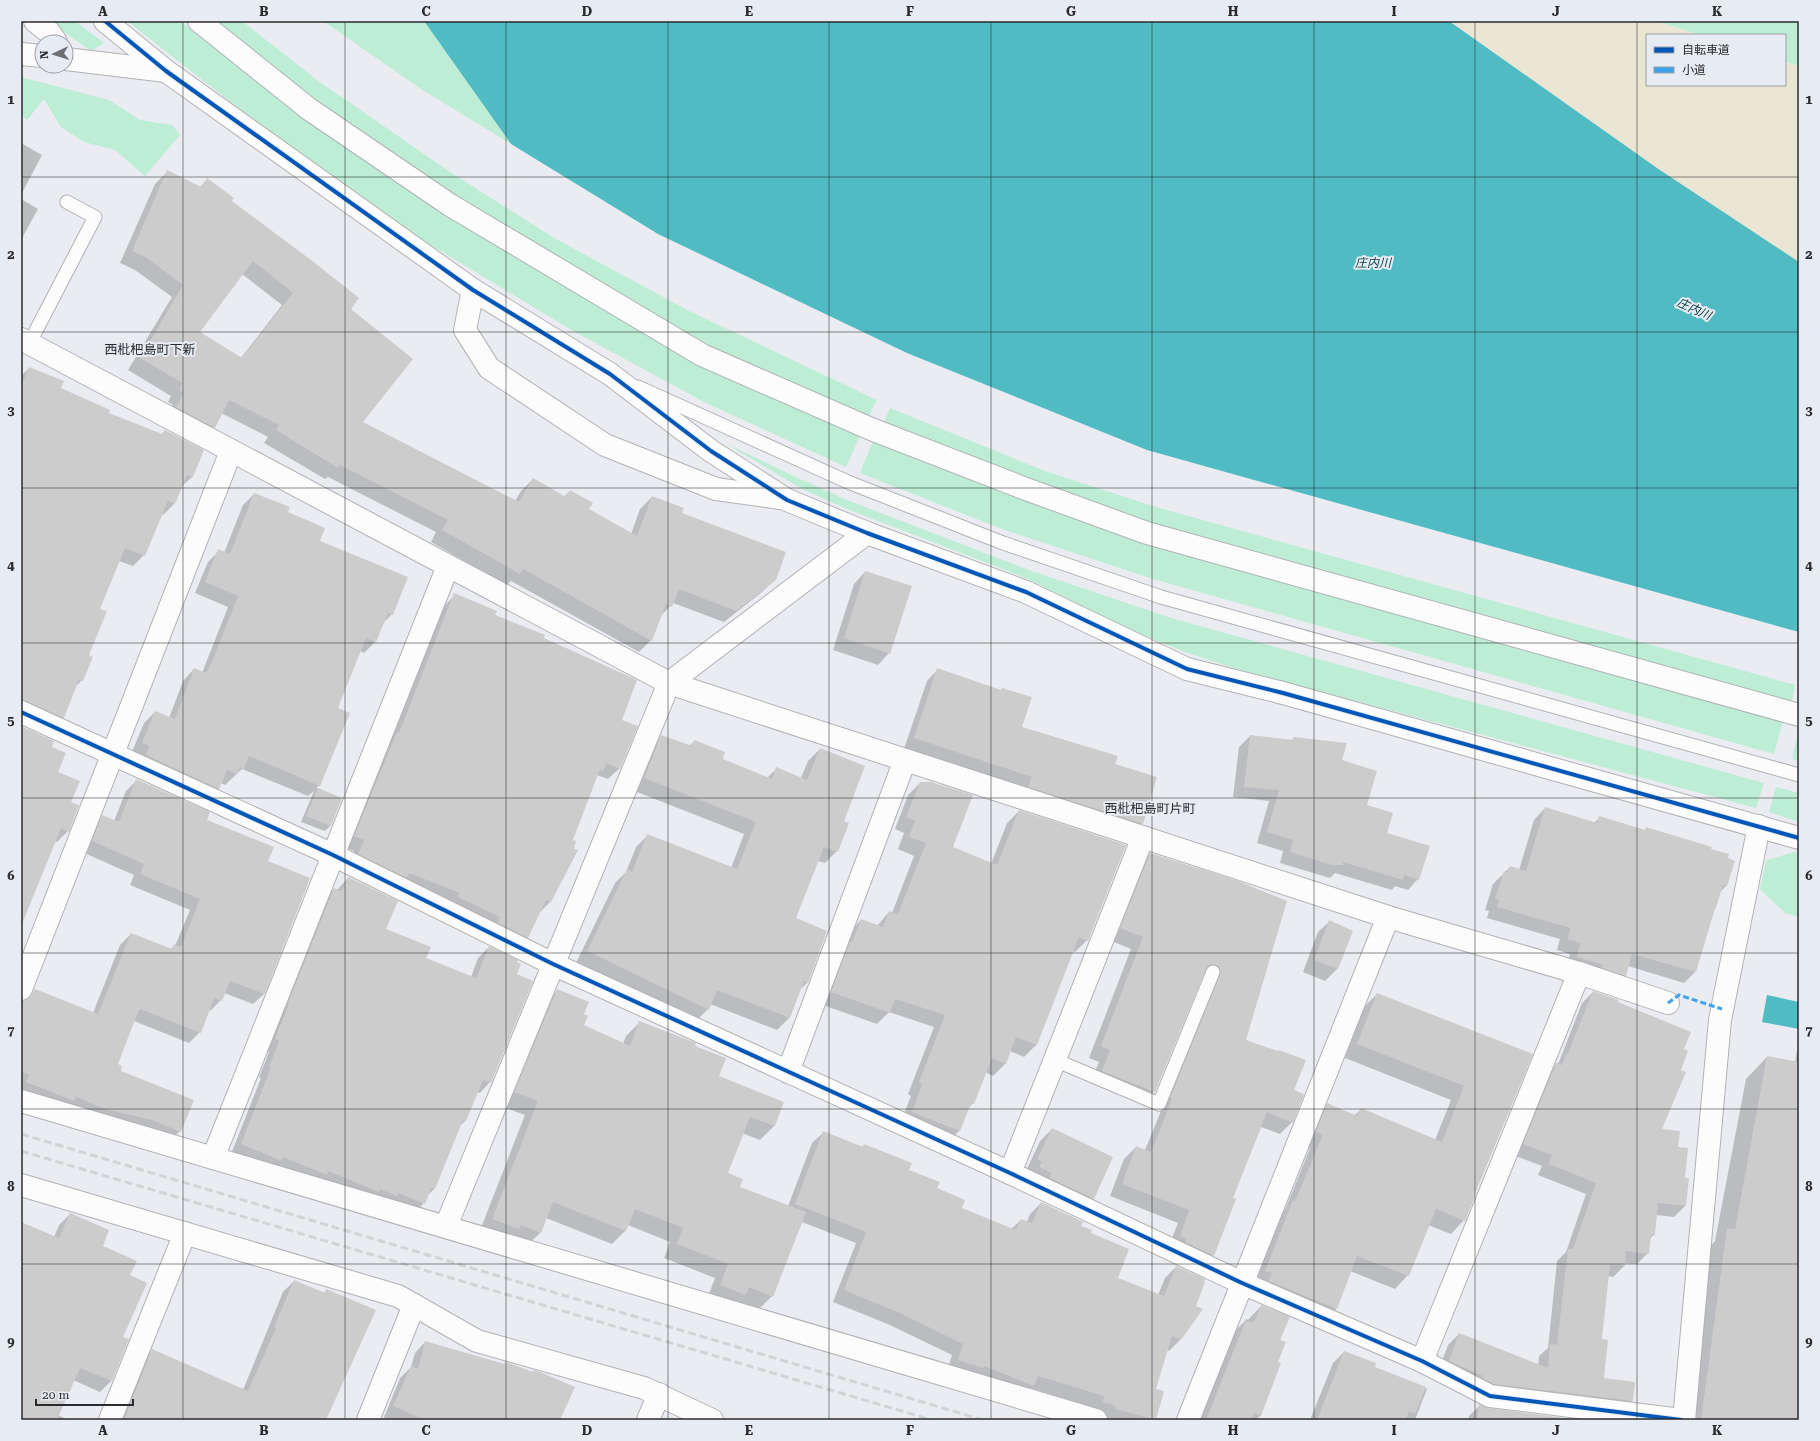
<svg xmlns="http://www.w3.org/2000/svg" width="1820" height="1441" font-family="'Roboto Serif','Noto Sans JP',serif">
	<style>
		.green { fill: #bdedd4 }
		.sand { fill: #ebe6d4 }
		.water { fill: #51bbc4 }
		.shadow { fill: #0003; fill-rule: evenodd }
		.building { fill: #cccccd; fill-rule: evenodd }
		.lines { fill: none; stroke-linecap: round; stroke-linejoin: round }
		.lane-casing { stroke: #b0b2b5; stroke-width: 15 }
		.street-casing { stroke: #b0b2b5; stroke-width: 24 }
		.lane { stroke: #fcfcfd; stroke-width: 13 }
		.street { stroke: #fcfcfd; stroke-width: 22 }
		.rail { stroke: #d2d3d5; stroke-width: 3; stroke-dasharray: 8 4; stroke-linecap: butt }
		.quiet { stroke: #3ea3eb; stroke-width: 3; stroke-dasharray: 6 3; stroke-linecap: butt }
		.cycleway-casing { stroke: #e7ebf4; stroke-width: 6 }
		.cycleway { stroke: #0057b8; stroke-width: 4 }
		.grid { fill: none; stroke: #292b2e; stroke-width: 1; stroke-opacity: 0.55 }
		.labels { text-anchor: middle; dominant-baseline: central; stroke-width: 4; stroke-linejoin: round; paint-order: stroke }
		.water-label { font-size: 12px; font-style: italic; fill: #003b40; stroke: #e7ebf4 }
		.quarter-label { font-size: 13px; fill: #292b2e; stroke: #e7ebf4 }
		.neatline { fill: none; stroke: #292b2e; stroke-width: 1.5 }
		.grid-label { font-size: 13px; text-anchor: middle; font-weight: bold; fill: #292b2e }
	</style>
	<rect width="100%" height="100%" fill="#eaecf1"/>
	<g class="green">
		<path d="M49 21H75L104 43 91 51Z"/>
		<path d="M127 21H180L308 119 436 207 577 294 707 365 860 436 846 467 706 403 575 332 409 232 261 126Z"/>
		<path d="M214 21H242L317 80 450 172 556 239 689 311 877 400 868 418 696 340 447 192 307 96Z"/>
		<path d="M323 21H424L511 144 421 89Z"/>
		<path d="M1656 21H1799V66L1785 62V35H1700Z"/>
		<path d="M21 77 109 100 140 120 172 125 180 135 145 176 115 150 84 142 61 127 44 99 27 120 21 115Z"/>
		<path d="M890 408 1045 471 1156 507 1795 685 1792 702 1144 522 883 425Z"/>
		<path d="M873 441 1783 721 1774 754 1153 579 1002 529 860 473Z"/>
		<path d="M725 443 800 479 847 500 1029 570 1171 618 1764 783 1756 808 1240 670 1185 652 1131 630 1026 578 842 507 802 489Z"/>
		<path d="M1799 727V761L1792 759Z"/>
		<path d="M1776 787 1799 793V822L1769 812Z"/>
		<path d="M1795 852 1799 853V917L1785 913 1760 889 1766 860Z"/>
	</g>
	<path class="sand" d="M1449 21H1656L1700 35H1647V85H1785V62L1799 66V262L1657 168Z"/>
	<g class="water">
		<path d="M424 21H1449L1657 168 1799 262V632L1147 450 907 353 658 234 511 144Z"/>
		<path d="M1767 995 1799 1002V1029L1762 1022Z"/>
	</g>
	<g class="shadow">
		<path d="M21 143 42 155 21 195Z"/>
		<path d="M167 172 200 187 207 180 350 309 361 422 515 501 521 491 533 479 564 497 570 491 588 510 631 534 640 509 652 497 681 513 775 579 762 592 724 622 673 603 659 618 651 640 639 652 511 581 507 585 431 542 436 532 328 477 325 479 264 443 268 437 221 413 214 427 202 439 165 420 173 405 168 402 171 396 128 370 172 297 135 270 120 263 155 184ZM242 274 282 305 241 358 199 333Z"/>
		<path d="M21 199 38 209 21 240Z"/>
		<path d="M29 368 60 389 108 414 161 435 165 431 192 477 181 487 174 504 163 515 161 514 144 555 133 566 119 561 99 609 82 680 74 688 63 717 52 728 21 714V376Z"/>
		<path d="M254 494 286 513 318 542 392 614 382 624 375 642 364 653 360 651 337 708 320 785 316 788 341 799 330 826 325 831 301 822 314 791 308 796 242 769 225 785 221 783 218 789 207 800 131 754 144 723 155 712 169 718 183 681 194 669 202 673 228 607 195 593 208 562 219 551 224 553 243 505Z"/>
		<path d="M865 572 889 653 878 665 833 650 854 584Z"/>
		<path d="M455 595 493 615 543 639 621 720 620 768 608 779 597 775 572 840V849L577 851 550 902 539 913 527 937 516 948 348 865 354 851 344 847 444 606Z"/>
		<path d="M938 669 1021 728 1114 765 1142 823 1131 835 904 749 927 681Z"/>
		<path d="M21 727 53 742 51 748 57 773 70 802 68 831 57 842 55 841 21 924Z"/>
		<path d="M662 736 689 746 695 741 722 760 767 778 777 768 801 778 808 761 820 749 842 822 837 851 825 863 818 861 795 919 807 983 799 990 789 1018 777 1030 710 1004 708 1009 696 1021 576 963 615 883 626 872 636 847 648 835 731 868 744 834 632 790 650 748Z"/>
		<path d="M1250 736 1291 741 1294 738 1340 761 1366 806 1418 879 1408 890 1395 886 1392 890 1335 873 1330 878 1280 863 1283 851 1257 843 1269 801 1233 797 1239 747Z"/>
		<path d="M137 780 206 821 266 862 309 879 264 994 253 1004 224 993 221 1000 210 1011 208 1010 200 1032 189 1043 134 1021 116 1065 119 1071 180 1131 169 1142 21 1095V1008L93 1013 120 945 131 934 170 949 175 946 190 910 130 885 134 875 82 852 92 827 103 816 114 821 126 791Z"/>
		<path d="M920 783 951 848 991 864 1007 823 1019 811 1087 940 1075 952 1073 951 1036 1045 1024 1057 1010 1051 1005 1064 993 1076 985 1072 973 1103 968 1108 959 1131 947 1143 900 1124 911 1096 908 1094 934 1027 889 1012 877 1024 820 1004 849 932 861 920 877 926 889 912 892 913 914 856 898 849 904 833 895 829 908 795Z"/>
		<path d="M1545 808 1594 823 1599 818 1644 831 1647 828 1710 850 1733 861 1726 886 1720 892 1695 972 1684 983 1628 966 1625 975 1614 986 1566 968 1570 954 1557 950 1560 939 1487 918 1489 911 1485 910 1493 884 1510 867 1519 870 1534 820Z"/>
		<path d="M1150 854 1238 882 1245 1041 1293 1090 1292 1122 1280 1134 1261 1127 1232 1198 1213 1255 1201 1267 1168 1248 1178 1223 1110 1196 1124 1159 1136 1147 1145 1150 1161 1111 1159 1110 1209 984 1203 976 1201 977 1154 1091 1142 1104 1090 1083 1099 1062 1089 1058 1131 949 1109 940 1138 866Z"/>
		<path d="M348 878 385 930 425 959 471 977 478 958 489 947 516 975 490 1082 480 1093 477 1092 465 1121 460 1126 434 1189 427 1196 424 1203 414 1214 231 1154 261 1078 259 1077 269 1052 265 1050 323 900 334 889 337 890Z"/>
		<path d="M1330 921 1352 931 1337 969 1325 981 1303 972 1318 932Z"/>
		<path d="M557 991 583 1015V1026L623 1044 626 1036 640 1022 694 1046 717 1077 783 1103 774 1126 760 1140 742 1133 726 1174 739 1187 788 1206 812 1143 824 1132 862 1148 864 1145 936 1189 961 1208 1011 1229 1021 1220 1027 1222 1030 1214 1041 1203 1080 1226 1089 1234 1117 1278 1158 1295 1165 1278 1176 1267 1181 1339 1169 1351 1167 1350 1155 1390 1163 1392 1155 1420H1105L1092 1413 1094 1408 1031 1388 1022 1397 947 1371 952 1355 890 1325 833 1302 856 1243 802 1222 772 1296 758 1310 738 1302 731 1308 707 1299 715 1278 664 1258 670 1242 628 1225 625 1231 612 1244 546 1218 540 1233 526 1246 479 1233 525 1115 501 1106 543 1005Z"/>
		<path d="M1593 992 1617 1003 1683 1050 1661 1130 1677 1148 1684 1178 1685 1206 1674 1217 1656 1215 1654 1235 1649 1239 1648 1253 1637 1264 1624 1263V1266L1613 1277 1608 1276 1601 1340 1603 1379 1634 1383 1632 1401 1621 1412 1483 1394 1438 1372 1448 1345 1459 1334 1538 1366 1539 1356 1548 1348 1557 1261 1566 1252 1586 1194 1538 1175 1542 1166 1513 1155 1545 1075 1559 1062 1582 1003Z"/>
		<path d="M1377 994 1531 1055 1473 1196 1464 1220 1451 1234 1428 1225 1408 1275 1395 1289 1350 1271 1336 1309 1322 1322 1253 1284 1280 1215 1285 1210 1310 1148 1303 1146 1314 1118 1328 1105 1354 1116 1361 1109 1435 1140 1451 1100 1345 1058 1364 1007Z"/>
		<path d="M1799 1040V1420H1683L1706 1251 1715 1241 1746 1079 1767 1057 1795 1062Z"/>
		<path d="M1052 1129 1093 1198 1081 1210 1026 1171 1040 1141Z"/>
		<path d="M70 1214 129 1276 122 1337 128 1340 111 1381 100 1392 73 1380 58 1415 68 1420H21V1223L54 1237 59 1225Z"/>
		<path d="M294 1281 323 1294 327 1290 326 1420H118L141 1361 152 1350 243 1390 283 1292Z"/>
		<path d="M1261 1306 1277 1363 1261 1415 1256 1420H1200L1235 1331 1247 1319 1248 1320Z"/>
		<path d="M425 1342 532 1372 534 1371 559 1420H383L400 1378 411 1367 415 1353Z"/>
		<path d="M1344 1352 1374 1368 1427 1389 1415 1420H1310L1333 1363Z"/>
		<path d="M1479 1406 1488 1409 1570 1420H1468L1469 1416Z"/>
	</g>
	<g class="building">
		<path d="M167 170 201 187 207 178 234 198 232 201 311 260 359 298 351 309 413 359 363 422 519 502 533 478 566 497 570 490 593 503 589 509 637 536 652 496 684 508 682 513 786 552 776 580 736 611 679 589 672 607 666 604 652 641 523 569 520 574 442 530 448 520 340 465 338 468 276 430 279 425 229 400 215 428 176 407 184 393 179 390 182 383 140 358 183 285 147 258 132 251ZM253 261 293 293 242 358 200 332Z"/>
		<path d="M29 367 64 381 61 388 110 410 109 413 162 434 165 430 204 450 193 477 187 475 175 504 168 501 145 556 125 548 100 609 107 611 89 655 93 657 83 681 79 679 64 718 21 700V387Z"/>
		<path d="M254 493 290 507 288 512 325 528 320 541 408 577 393 615 388 613 376 642 366 638 338 708 350 713 320 786 249 756 244 769 240 767 237 774 227 770 219 789 146 755 149 746 142 743 155 711 175 719 194 668 206 673 212 662 238 596 205 582 218 549 230 554Z"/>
		<path d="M865 571 912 586 890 654 844 638Z"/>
		<path d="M454 593 497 611 495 615 545 635 544 638 637 680 622 720 638 726 620 769 606 763 603 771 600 769 573 840 576 841 574 849 578 850 551 902 546 900 528 938 498 923 500 917 458 897 460 893 409 873 407 878 358 854 364 840 354 836 397 732 399 733Z"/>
		<path d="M937 668 1001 690 1002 688 1032 697 1022 727 1118 756 1115 764 1157 777 1143 824 1028 787 1032 777 914 738Z"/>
		<path d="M21 726 54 741 52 747 66 753 58 772 80 781 71 802 79 805 69 832 61 828 22 924Z"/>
		<path d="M661 735 692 746 694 740 725 752 723 759 772 779 776 767 807 780 820 748 865 766 844 821 849 823 838 852 824 847 796 918 827 931 808 983 804 981 790 1018 717 990 709 1010 587 951 627 869 632 872 647 834 737 869 756 822 644 778Z"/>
		<path d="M1250 735 1293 740V737L1347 743 1342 760 1377 771 1367 805 1393 813 1387 833 1430 846 1419 880 1404 875 1403 880 1343 862V865H1332L1290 852 1293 840 1267 832 1279 790 1244 787Z"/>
		<path d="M136 779 210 812 207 820 274 847 268 861 310 878 265 994 230 981 222 1001 214 998 201 1033 140 1009 138 1012 118 1064 122 1066 121 1071 194 1100 181 1132 152 1120 105 1109 76 1097 74 1101 26 1082 29 1075 21 1072V1001L29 998 35 989 98 1014 131 933 172 949 174 944 181 947 200 899 140 874 144 864 92 841 102 815 119 822Z"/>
		<path d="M920 782H931L973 795 953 847 997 865 1019 810 1126 845 1088 941 1079 937 1037 1045 1016 1037 1006 1064 992 1058 974 1104 971 1103 960 1131 912 1112 922 1084 919 1082 945 1015 895 999 890 1013 831 992 850 941 852 942 861 919 883 927 889 911 898 914 926 843 909 837 915 821 906 817Z"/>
		<path d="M318 788 342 798 331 826 306 816Z"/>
		<path d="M1545 807 1597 823 1599 816 1645 830 1646 827 1712 847 1711 849 1729 854 1728 858 1735 861 1727 886 1723 885 1716 908H1715L1696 972 1632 954 1626 976 1602 968 1603 965 1577 957 1580 943 1567 939 1571 928 1497 907 1499 900 1495 899 1504 871 1507 873 1510 866 1526 871Z"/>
		<path d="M1150 853 1238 881 1287 901 1246 1040 1278 1051 1279 1050 1306 1060 1294 1090 1304 1094 1293 1123 1267 1112 1233 1198 1236 1199 1214 1256 1185 1242 1187 1239 1180 1236 1189 1210 1122 1184 1136 1146 1151 1152 1172 1099 1170 1098 1220 975 1219 967 1212 964 1206 969 1155 1092 1102 1071 1110 1050 1101 1046 1143 937 1120 928Z"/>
		<path d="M348 877 398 901 386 929 431 947 426 958 476 978 489 946 518 960 517 962 521 964 517 974 533 981 491 1083 483 1080 466 1121 463 1120 435 1189 431 1188 425 1204 398 1193 397 1196 380 1189 379 1192 328 1171 327 1175 283 1157 282 1161 241 1144 271 1067H269L279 1041 275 1039 289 1004 288 1003 334 888 342 891Z"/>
		<path d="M1329 920 1353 931 1338 969 1314 960Z"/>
		<path d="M557 989 589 1002 584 1014 588 1016 584 1025 630 1046 639 1021 691 1041 696 1043 695 1046 726 1058 719 1076 784 1102 775 1126 750 1117 728 1173 743 1179 740 1187 806 1212 773 1297 749 1287 746 1295 720 1285 728 1264 677 1244 683 1228 635 1209 626 1231 553 1202 541 1233 521 1225 519 1229 492 1219 538 1101 514 1092Z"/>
		<path d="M1593 991 1619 1000 1618 1002 1691 1032 1684 1049 1688 1051 1681 1070 1686 1072 1662 1129 1680 1131 1678 1147 1688 1148 1685 1178H1689L1686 1206 1658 1203 1655 1235H1651L1649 1254 1626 1251 1625 1266 1610 1264 1602 1339 1608 1340 1604 1378 1635 1382 1633 1401 1494 1384 1482 1378 1483 1376 1449 1361 1459 1333 1548 1368 1550 1344 1557 1345 1568 1249H1573L1596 1183 1549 1164 1552 1155 1523 1144 1556 1063 1562 1065 1567 1053H1568Z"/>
		<path d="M1377 993 1533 1054 1474 1196H1475L1465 1221 1436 1209 1409 1276 1357 1256 1337 1309 1269 1281 1272 1273 1265 1271 1293 1200 1295 1201 1323 1135 1316 1132 1327 1103 1357 1116 1361 1108 1442 1142 1464 1086 1357 1044Z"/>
		<path d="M1767 1056 1799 1062V1420H1701L1727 1228 1735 1229Z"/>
		<path d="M1052 1128 1113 1157 1094 1199 1050 1178 1052 1173 1039 1167 1042 1162 1037 1159Z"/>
		<path d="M823 1131 863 1147 864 1144 912 1163 909 1170 940 1182 937 1188 965 1200 962 1208 1016 1230 1021 1219 1032 1223 1041 1202 1083 1222 1081 1226 1092 1230 1091 1233 1129 1249 1118 1278 1164 1296 1176 1266 1205 1279 1204 1282H1205L1196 1306 1203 1309 1181 1340 1172 1336 1156 1389 1164 1391 1156 1420 1115 1409 1116 1406 1103 1402 1104 1396 1038 1376 1034 1386 984 1366 983 1368 958 1360 963 1344 902 1314 844 1290 866 1232 795 1204Z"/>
		<path d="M70 1213 109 1230 103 1246 137 1261 130 1275 147 1283 123 1337 129 1339 112 1381 80 1368 57 1420H21V1222L59 1238Z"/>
		<path d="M294 1280 325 1293 326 1289 376 1310 326 1420H124L152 1349 248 1391 276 1328 274 1327Z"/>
		<path d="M1261 1305 1290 1317 1280 1340 1286 1342 1278 1362 1281 1363 1261 1416 1254 1413 1251 1420H1206L1245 1322H1254Z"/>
		<path d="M425 1341 504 1364 506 1362 533 1372 534 1370 540 1372 575 1387 560 1420H425L393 1406 411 1366 418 1369Z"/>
		<path d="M1344 1351 1376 1363 1375 1367 1426 1387 1415 1414 1409 1411 1406 1420H1317Z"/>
		<path d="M1479 1404 1488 1408 1581 1420H1477Z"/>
	</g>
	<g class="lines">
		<defs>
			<g id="lane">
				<path d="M29 344 95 217 67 202"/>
				<path d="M638 387 848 482 1003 543 1161 597 1799 775"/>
				<path d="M1055 1060 1159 1104 1213 972"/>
			</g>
			<g id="street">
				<path d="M35 21 49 32 56 42"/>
				<path d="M105 21 166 71 473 290 610 374 711 451 787 500 867 533 1026 592 1187 669 1283 693 1799 838"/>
				<path d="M199 21 309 109 450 205 702 355 871 429 1026 489 1147 533 1799 715"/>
				<path d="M21 54 42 56"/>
				<path d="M66 59 166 71"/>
				<path d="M473 290 465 330 489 368 605 445 716 489 780 498"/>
				<path d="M21 339 669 683 1388 917 1579 973 1668 1003"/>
				<path d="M21 712 333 855 553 964 1010 1173 1242 1283 1422 1361 1490 1396 1681 1420"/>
				<path d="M21 989 231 451"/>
				<path d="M788 1072 905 760"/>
				<path d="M21 1101 1096 1420"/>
				<path d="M213 1158 448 566"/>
				<path d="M1010 1173 1143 837"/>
				<path d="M21 1185 398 1296 477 1341 644 1388 712 1420"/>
				<path d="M446 1226 669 683 867 533"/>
				<path d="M1422 1361 1579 973"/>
				<path d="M110 1420 185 1233"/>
				<path d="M368 1420 414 1305"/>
				<path d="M648 1420 659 1394"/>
				<path d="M1188 1420 1388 917"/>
				<path d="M1684 1420 1720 1020 1759 826"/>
			</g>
		</defs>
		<use href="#lane" class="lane-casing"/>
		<use href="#street" class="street-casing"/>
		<use href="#lane" class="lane"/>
		<use href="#street" class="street"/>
		<g class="rail">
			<path d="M21 1134 983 1420"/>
			<path d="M21 1151 932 1420"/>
		</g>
		<path class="quiet" d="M1668 1003 1679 995 1722 1009"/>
		<defs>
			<g id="cycleway">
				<path d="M105 21 166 71 473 290 610 374 711 451 787 500 867 533 1026 592 1187 669 1283 693 1799 838"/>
				<path d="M21 712 333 855 553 964 1010 1173 1242 1283 1422 1361 1490 1396 1681 1420"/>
			</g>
		</defs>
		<use href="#cycleway" class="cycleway-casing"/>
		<use href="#cycleway" class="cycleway"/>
	</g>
	<path class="grid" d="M183 21V1420M345 21V1420M506 21V1420M668 21V1420M829 21V1420M991 21V1420M1152 21V1420M1314 21V1420M1475 21V1420M1637 21V1420M21 177H1799M21 332H1799M21 488H1799M21 643H1799M21 798H1799M21 953H1799M21 1109H1799M21 1264H1799"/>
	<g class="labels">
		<g class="water-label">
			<text x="1373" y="263">庄内川</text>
			<text transform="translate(1694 309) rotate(24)">庄内川</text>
		</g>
		<g class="quarter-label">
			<text x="150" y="349">西枇杷島町下新</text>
			<text x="1150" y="808">西枇杷島町片町</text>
		</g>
	</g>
	<rect width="1820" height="1441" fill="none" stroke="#e7ebf4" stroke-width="44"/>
	<rect x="1646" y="34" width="140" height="52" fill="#e7ebf4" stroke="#9b9ea5"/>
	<rect x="1654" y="47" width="20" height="6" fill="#0057b8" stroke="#9b9ea5"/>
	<text x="1682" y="54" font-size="12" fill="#292b2e">自転車道</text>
	<rect x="1654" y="67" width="20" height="6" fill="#3ea3eb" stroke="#9b9ea5"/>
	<text x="1682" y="74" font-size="12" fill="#292b2e">小道</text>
	<g transform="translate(54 54) rotate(266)"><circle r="19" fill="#e7ebf4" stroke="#9b9ea5"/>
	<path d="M0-3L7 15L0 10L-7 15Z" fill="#6d6f72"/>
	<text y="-6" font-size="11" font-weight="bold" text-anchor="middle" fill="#292b2e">N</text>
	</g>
	<path d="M36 1399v6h97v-6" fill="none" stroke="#292b2e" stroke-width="2"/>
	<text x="42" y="1399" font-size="12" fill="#292b2e" stroke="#e7ebf4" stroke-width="3" paint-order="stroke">20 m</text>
	<rect x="22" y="22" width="1776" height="1397" class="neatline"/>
	<g class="grid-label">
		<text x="103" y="16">A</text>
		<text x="264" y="16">B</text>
		<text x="426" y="16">C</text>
		<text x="587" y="16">D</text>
		<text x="749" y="16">E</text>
		<text x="910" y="16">F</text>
		<text x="1071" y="16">G</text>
		<text x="1233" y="16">H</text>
		<text x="1394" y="16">I</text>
		<text x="1556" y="16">J</text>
		<text x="1717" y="16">K</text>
		<text x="11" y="104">1</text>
		<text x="1809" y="104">1</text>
		<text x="11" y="259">2</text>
		<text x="1809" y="259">2</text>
		<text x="11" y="415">3</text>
		<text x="1809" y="415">3</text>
		<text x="11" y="570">4</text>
		<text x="1809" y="570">4</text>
		<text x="11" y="725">5</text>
		<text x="1809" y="725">5</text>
		<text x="11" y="880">6</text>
		<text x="1809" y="880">6</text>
		<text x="11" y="1035">7</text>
		<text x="1809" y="1035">7</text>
		<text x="11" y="1191">8</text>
		<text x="1809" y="1191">8</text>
		<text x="11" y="1346">9</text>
		<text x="1809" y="1346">9</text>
		<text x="103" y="1435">A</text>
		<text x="264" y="1435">B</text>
		<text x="426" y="1435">C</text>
		<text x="587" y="1435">D</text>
		<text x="749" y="1435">E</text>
		<text x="910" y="1435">F</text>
		<text x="1071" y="1435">G</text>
		<text x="1233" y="1435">H</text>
		<text x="1394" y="1435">I</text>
		<text x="1556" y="1435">J</text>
		<text x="1717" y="1435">K</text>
	</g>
</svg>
